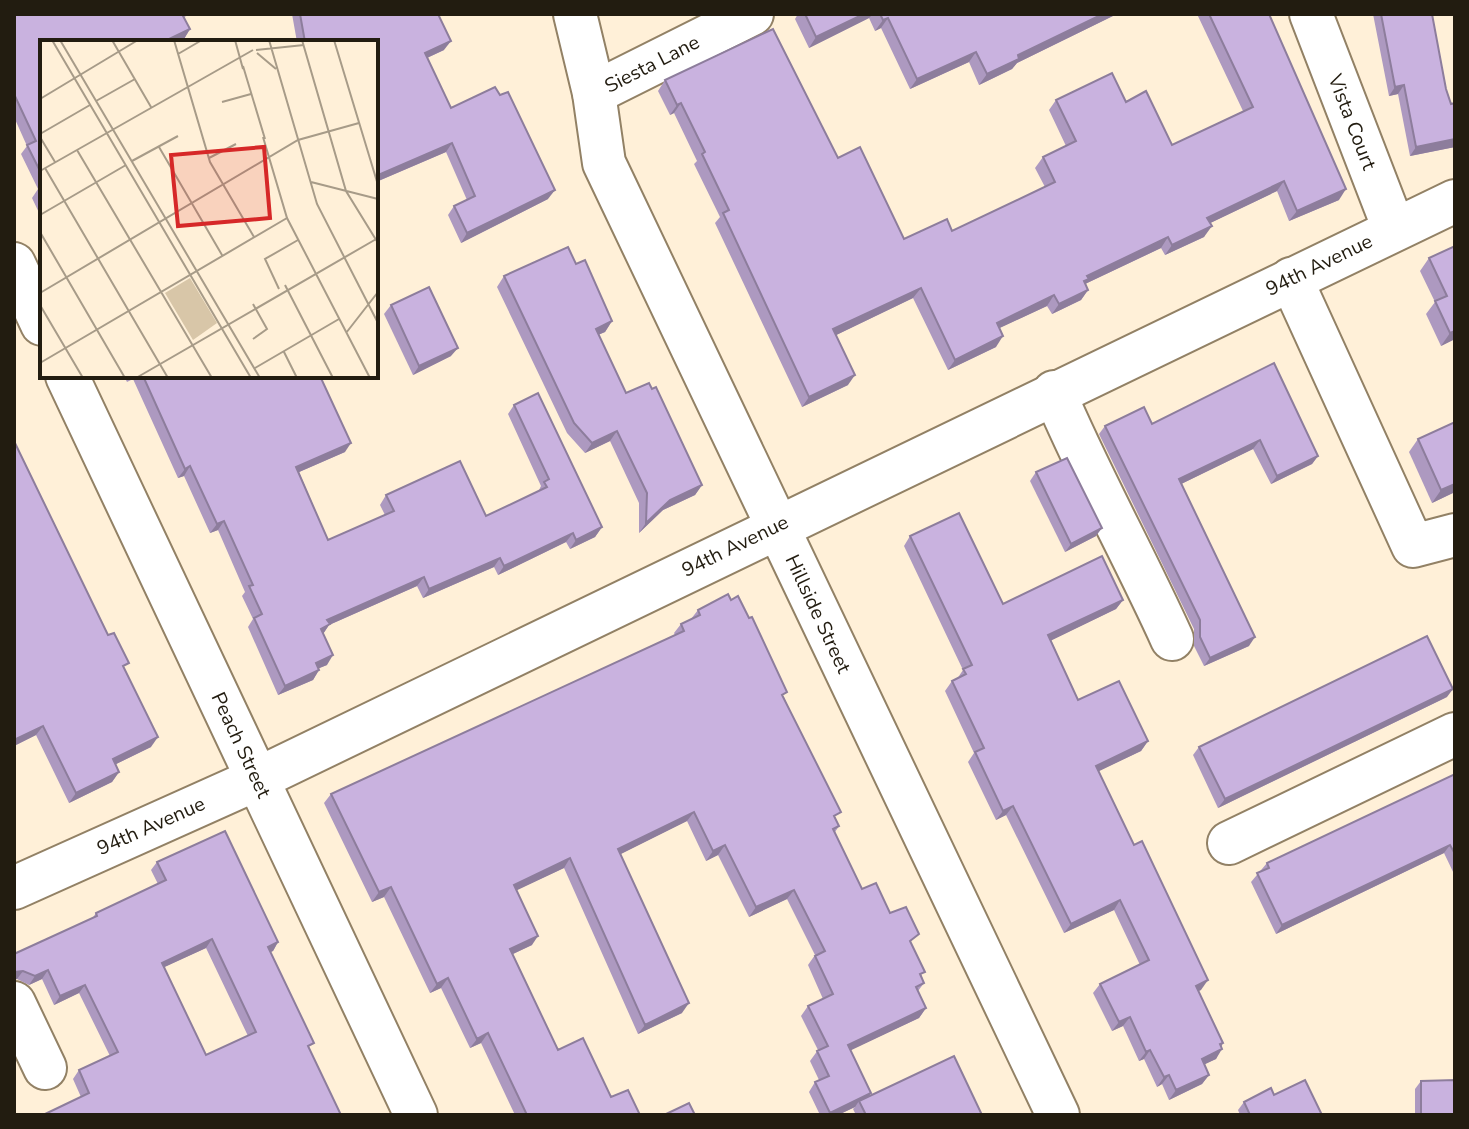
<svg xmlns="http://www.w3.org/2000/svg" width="1469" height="1129" font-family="'Nunito Sans',sans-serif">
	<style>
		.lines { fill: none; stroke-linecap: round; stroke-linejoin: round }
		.minor-casing { stroke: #928165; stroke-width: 46 }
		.minor { stroke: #fff; stroke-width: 42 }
		.wall { fill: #ad99c0; fill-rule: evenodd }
		.shaded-wall { fill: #8d7d9c }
		.building { fill: #c9b2df; stroke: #8d7d9c; stroke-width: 2; fill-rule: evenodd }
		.labels { text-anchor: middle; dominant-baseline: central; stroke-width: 6; stroke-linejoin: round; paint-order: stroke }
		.street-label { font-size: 20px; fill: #221c10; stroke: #fff }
		.inset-road { fill: none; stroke: #a79b88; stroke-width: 2 }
		.view { fill: #d62828; fill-opacity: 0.15; stroke: #d62828; stroke-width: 4 }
		.inset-edge { fill: none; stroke: #221c10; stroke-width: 4 }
	</style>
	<rect width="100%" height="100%" fill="#fff0d8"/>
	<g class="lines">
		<defs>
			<g id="minor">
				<path d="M575 14 594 93 604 163 1058 1115"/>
				<path d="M1311 14 1394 229"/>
				<path d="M594 93 752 14"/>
				<path d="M14 264 42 324"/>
				<path d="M1291 279 1413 546 1455 535"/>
				<path d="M67 376 416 1115"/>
				<path d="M1054 392C1090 477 1134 555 1172 639"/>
				<path d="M1229 843 1455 734"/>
				<path d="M14 888 257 779 1455 201"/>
				<path d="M14 1003 45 1068"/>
			</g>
		</defs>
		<use href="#minor" class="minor-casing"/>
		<use href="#minor" class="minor"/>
	</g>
	<g class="wall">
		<path d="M14 14H191L184 17 190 29 184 39 42 42V219L32 198 38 189 21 154 27 146 14 117Z"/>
		<path d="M292 14H438L444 50 427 58 451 108 548 199 461 243 448 215 454 206 467 200 446 152 376 182V42H297Z"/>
		<path d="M798 14H1117L1017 63 1012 69 979 85 969 62 910 89 881 28 875 31 869 18 809 48 795 19Z"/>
		<path d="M1197 14H1269L1339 200 1289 221 1277 191 1210 223 1204 237 1165 255 1161 248 1085 284 1088 290 1081 300 1052 314 1047 306 999 328 996 347 948 370 913 298 836 335 848 385 802 407 715 223 720 217 694 164 697 161 674 113 670 115 658 91 665 80 838 158 904 239 952 231 1045 187 1035 168 1043 157 1066 146 1049 110 1056 100 1126 102 1172 145 1243 111Z"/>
		<path d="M1373 14H1432L1446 89 1451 104 1455 103V147L1410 156 1398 94 1389 96Z"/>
		<path d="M1455 246V339L1441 346 1426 314 1435 302 1420 271 1429 258Z"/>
		<path d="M576 264 612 321 605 332 598 335 626 393 702 485 695 495 663 510 639 533V503L610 441 585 453 567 433 497 287 504 276Z"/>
		<path d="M391 305 451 356 413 375 384 314Z"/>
		<path d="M1274 363 1318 456 1312 464 1271 484 1253 449 1181 484 1249 646 1204 666 1194 646V629L1099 434 1105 426 1152 424Z"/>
		<path d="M124 376H320L345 452 299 472 328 540 385 515 380 505 386 495 486 516 538 492 541 486 508 414 514 405 602 527 595 537 570 549 566 542 498 575 494 567 423 598 417 586 329 625 323 634 327 665 319 668V670L313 680 278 695 248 627 253 619 242 596 245 592 218 530 210 533 184 476 178 478 133 379 127 382Z"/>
		<path d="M1418 439 1455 492 1432 503 1409 452Z"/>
		<path d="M1036 472 1096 536 1065 552 1030 481Z"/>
		<path d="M910 536 1003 604 1123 600 1116 609 1051 640 1078 700 1148 741 1141 751 1098 771 1201 990 1198 991 1223 1043 1216 1059 1204 1064 1209 1075 1202 1084 1169 1100 1162 1084 1157 1087 1144 1059 1139 1061 1123 1026 1112 1031 1093 993 1100 984 1140 965 1114 910 1064 933 1006 815 996 820 968 762 974 753 945 691 952 681 957 679 963 670 904 546Z"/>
		<path d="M698 610 784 697 839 826 835 832 862 889 890 913 912 945 924 983 918 991 926 1008 919 1018 850 1050 868 1097 982 1115H856L853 1109 855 1107 838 1115H820L809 1092 815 1082 819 1080 810 1061 818 1050 801 1016 808 1006 823 999 808 965 815 955 787 899 749 917 718 855 706 861 687 821 620 854 682 1013 638 1034 564 868 516 890 532 945 513 954 558 1050 611 1097 640 1115H515L481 1043 470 1048 441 988 430 993 384 897 372 902 324 803 331 794 675 635 674 633 681 624 691 619Z"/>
		<path d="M125 669 151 747 116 764 119 772 112 782 69 803 36 735 14 746Z"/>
		<path d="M1447 697 1218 808 1193 755 1199 747Z"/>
		<path d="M1455 774V876L1444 853 1276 934 1251 882 1267 863Z"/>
		<path d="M157 862 278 942 273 951 270 952 314 1043 81 1097 73 1079 79 1070 110 1056 79 993 54 1005 42 979 29 985 17 979 14 954 92 919 96 913 158 884 151 870ZM206 948 248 1036 206 1055 164 967Z"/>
		<path d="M1421 1081 1454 1113 1455 1115H1415V1089Z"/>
		<path d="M1274 1095 1322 1115H1240L1238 1110 1244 1102Z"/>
	</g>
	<g class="shaded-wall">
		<path d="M864 14H873L869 18 809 48 816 37Z"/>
		<path d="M1103 14H1117L1017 63 1012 69 979 85 987 74 1018 55Z"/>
		<path d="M888 18 881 28 875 31 883 20Z"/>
		<path d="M190 29 184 39 176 42H163Z"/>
		<path d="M451 41 444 50 418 62 425 53Z"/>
		<path d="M976 52 969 62 910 89 917 79Z"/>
		<path d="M1404 85 1398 94 1389 96 1395 87Z"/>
		<path d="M681 103 674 113 670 115 677 105Z"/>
		<path d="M1455 139V147L1410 156 1416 147Z"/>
		<path d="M452 143 446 152 376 182V176Z"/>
		<path d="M1284 181 1277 191 1200 228 1207 218Z"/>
		<path d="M1346 189 1339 200 1289 221 1297 211Z"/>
		<path d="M555 190 548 199 461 243 467 233Z"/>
		<path d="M1212 226 1204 237 1165 255 1172 245Z"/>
		<path d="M1168 237 1161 248 1085 284 1081 289 1087 276Z"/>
		<path d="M921 288 913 298 826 340 833 329Z"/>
		<path d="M1088 290 1081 300 1052 314 1059 304Z"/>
		<path d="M1054 295 1047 306 989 333 997 323Z"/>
		<path d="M612 321 605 332 588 339 596 329Z"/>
		<path d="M1455 331V339L1441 346 1450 333Z"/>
		<path d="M1003 336 996 347 948 370 955 360Z"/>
		<path d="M458 348 451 356 413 375 419 366Z"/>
		<path d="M855 375 848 385 802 407 809 397Z"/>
		<path d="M617 431 610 441 585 453 592 443Z"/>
		<path d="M1260 440 1253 449 1173 488 1179 479Z"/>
		<path d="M351 443 345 452 290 476 296 467Z"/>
		<path d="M1318 456 1312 464 1271 484 1277 476Z"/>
		<path d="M190 466 184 476 178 478 185 469Z"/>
		<path d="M1455 484V492L1432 503 1441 490Z"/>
		<path d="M702 485 695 495 663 510 639 533 646 523 670 500Z"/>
		<path d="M224 521 218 530 210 533 217 524Z"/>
		<path d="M602 527 595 537 570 549 576 540Z"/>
		<path d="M1102 528 1096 536 1065 552 1071 544Z"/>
		<path d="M573 533 566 542 498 575 504 566Z"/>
		<path d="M500 558 494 567 423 598 429 589Z"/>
		<path d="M424 577 417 586 329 625 323 634 314 638 327 620Z"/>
		<path d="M1123 600 1116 609 1042 645 1048 635Z"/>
		<path d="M1255 637 1249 646 1204 666 1210 658Z"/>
		<path d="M333 655 327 665 310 672 316 663Z"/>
		<path d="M319 670 313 680 278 695 285 686Z"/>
		<path d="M1453 689 1447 697 1218 808 1225 799Z"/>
		<path d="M43 726 36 735 14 746V740Z"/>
		<path d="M158 737 151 747 106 769 113 759Z"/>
		<path d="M1148 741 1141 751 1089 776 1096 766Z"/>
		<path d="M119 772 112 782 69 803 76 793Z"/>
		<path d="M1013 806 1006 815 996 820 1003 811Z"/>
		<path d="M694 812 687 821 611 859 618 849Z"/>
		<path d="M725 845 718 855 706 861 713 851Z"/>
		<path d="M1450 845 1444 853 1276 934 1282 925Z"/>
		<path d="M570 858 564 868 507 895 514 885Z"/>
		<path d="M391 887 384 897 372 902 379 892Z"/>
		<path d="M794 890 787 899 749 917 756 907Z"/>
		<path d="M1120 900 1114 910 1064 933 1071 924Z"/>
		<path d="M538 936 532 945 504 958 510 949Z"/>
		<path d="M212 939 206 948 156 971 162 963Z"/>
		<path d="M278 942 273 951 262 956 268 947Z"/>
		<path d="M48 970 42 979 29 985 35 976Z"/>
		<path d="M23 971 17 979 14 980V972Z"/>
		<path d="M448 978 441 988 430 993 437 984Z"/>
		<path d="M1208 980 1201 990 1189 995 1196 986Z"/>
		<path d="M85 985 79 993 54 1005 60 996Z"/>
		<path d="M689 1003 682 1013 638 1034 645 1025Z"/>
		<path d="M926 1008 919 1018 841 1055 848 1045Z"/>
		<path d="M1130 1017 1123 1026 1112 1031 1119 1022Z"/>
		<path d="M488 1033 481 1043 470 1048 477 1039Z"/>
		<path d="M1223 1043 1217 1052 1222 1049 1216 1059 1195 1069 1202 1059Z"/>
		<path d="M1150 1050 1144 1059 1139 1061 1146 1052Z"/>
		<path d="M1169 1075 1162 1084 1157 1087 1164 1077Z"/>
		<path d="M1209 1075 1202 1084 1169 1100 1176 1090Z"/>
		<path d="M871 1093 864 1103 859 1101 855 1107 838 1115H828L830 1113Z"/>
	</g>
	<g class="building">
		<path d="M14 14H182L190 29 163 42H42V175L27 145 36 141 14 94Z"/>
		<path d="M300 14H438L451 41 425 53 451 108 495 87 500 95 508 92 555 190 467 233 454 206 475 196 452 143 376 176V42H305Z"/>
		<path d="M805 14H864L816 37Z"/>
		<path d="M880 14H1103L1018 55 1019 59 987 74 976 52 917 79 888 18 883 20Z"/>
		<path d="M1209 14H1269L1346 189 1297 211 1284 181 1207 218 1212 226 1172 245 1168 237 1087 276 1089 279 1084 281 1088 290 1059 304 1054 295 997 323 1003 336 955 360 921 288 833 329 855 375 809 397 723 213 729 210 702 154 705 152 681 103 677 105 665 80 773 29 838 158 860 147 904 239 947 219 952 231 1055 182 1043 157 1076 141 1056 100 1112 73 1126 102 1146 91 1172 145 1253 107Z"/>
		<path d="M1381 14H1432L1446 89 1451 104 1455 103V139L1416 147 1404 85 1395 87Z"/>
		<path d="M1455 246V331L1450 333 1435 301 1447 296 1429 258Z"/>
		<path d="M568 247 576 264 585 260 612 321 596 329 626 393 649 383 652 389 656 387 702 485 670 500 646 523 647 493 617 431 592 443 574 423 504 276Z"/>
		<path d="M429 287 458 348 419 366 391 305Z"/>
		<path d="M1274 363 1318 456 1277 476 1260 440 1179 479 1255 637 1210 658 1200 637V620L1105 426 1144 407 1152 424Z"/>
		<path d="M143 376H320L351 443 296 467 328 540 394 511 386 495 460 461 486 516 547 487 544 482 549 479 514 405 538 393 602 527 576 540 573 533 504 566 500 558 429 589 424 577 327 620 330 624 321 629 333 655 316 663 319 670 285 686 254 618 262 614 249 586 253 585 224 521 217 524 190 466 185 469Z"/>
		<path d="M1455 422V484L1441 490 1418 439Z"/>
		<path d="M14 441 108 635 114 633 129 663 123 666 158 737 113 759 119 772 76 793 43 726 14 740Z"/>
		<path d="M1067 458 1102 528 1071 544 1036 472Z"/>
		<path d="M959 513 1003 604 1102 556 1123 600 1048 635 1078 700 1119 681 1148 741 1096 766 1134 845 1142 841 1208 980 1196 986 1223 1043 1220 1044 1222 1049 1202 1059 1209 1075 1176 1090 1169 1075 1164 1077 1150 1050 1146 1052 1130 1017 1119 1022 1100 984 1149 960 1120 900 1071 924 1013 806 1003 811 975 752 984 748 952 681 966 674 963 669 972 665 910 536Z"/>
		<path d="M728 594 731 600 738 596 749 618 752 617 787 692 782 695 841 812 834 816 839 826 833 829 862 889 876 883 890 913 906 907 919 934 910 941 925 972 920 974 924 983 916 987 926 1008 848 1045 871 1093 830 1113 815 1082 829 1076 817 1051 828 1046 808 1006 833 994 815 956 825 951 794 890 756 907 725 845 713 851 694 812 618 849 689 1003 645 1025 570 858 514 885 538 936 510 949 558 1050 583 1038 611 1097 628 1090 640 1115H527L488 1033 477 1039 448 978 437 984 391 887 379 892 331 794 684 631 681 624 700 615 698 610Z"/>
		<path d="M1427 636 1453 689 1225 799 1199 747Z"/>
		<path d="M1455 774V854L1450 845 1282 925 1257 873 1269 868 1267 863Z"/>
		<path d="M225 831 278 942 268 947 314 1043 308 1046 341 1115H43L89 1093 79 1070 118 1052 85 985 60 996 48 970 35 976 23 971 14 972V954L97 916 96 913 166 880 157 862ZM212 939 256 1032 206 1055 162 963Z"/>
		<path d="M954 1056 982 1115H866L859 1101Z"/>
		<path d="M1305 1080 1322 1115H1250L1244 1102 1271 1088 1274 1095Z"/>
		<path d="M1455 1080V1115H1421V1081Z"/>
		<path d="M689 1103 695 1115H664Z"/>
	</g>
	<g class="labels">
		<g class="street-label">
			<text transform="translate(652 64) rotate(-27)">Siesta Lane</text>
			<text transform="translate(1352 122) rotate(69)">Vista Court</text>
			<text transform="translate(1319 265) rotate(-26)">94th Avenue</text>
			<text transform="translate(735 546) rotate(-26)">94th Avenue</text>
			<text transform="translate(818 614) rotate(65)">Hillside Street</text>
			<text transform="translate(241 745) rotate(65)">Peach Street</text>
			<text transform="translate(151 826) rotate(-24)">94th Avenue</text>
		</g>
	</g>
	<g transform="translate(40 40)">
		<rect width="338" height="338" fill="#fff0d8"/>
		<path d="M150 238 177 283 153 300 125 253Z" fill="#d8c6a8"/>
		<path class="inset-road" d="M12 0 211 338M20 0 220 338M72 0 111 67M134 0 170 122 214 197M195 0 203 29M229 0 277 164 338 283M262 0 306 151 338 203M294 0 338 145M216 10 264 5M217 13 236 29M138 14 162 0M203 26 225 99M0 59 98 0M56 61 95 39M182 62 211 54M0 94 50 65M0 97 15 122M223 97 247 178 330 338M119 107 182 215M37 110 172 338M169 118 196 104M92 121 138 96M5 128 128 338M0 131 213 10M271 142 338 159M0 175 86 125M0 192 85 338M245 245 293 338M239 249 225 219 258 200M0 253 258 100 319 83M213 264 227 289 213 299M0 265 43 338M306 293 338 252M244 312 257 338M0 323 247 178M215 328 299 279M96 338 338 198"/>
		<path class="view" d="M224 107 230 178 138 186 131 115Z"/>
		<rect width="338" height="338" class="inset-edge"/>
	</g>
	<rect width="1469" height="1129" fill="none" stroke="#221c10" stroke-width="32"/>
</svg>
